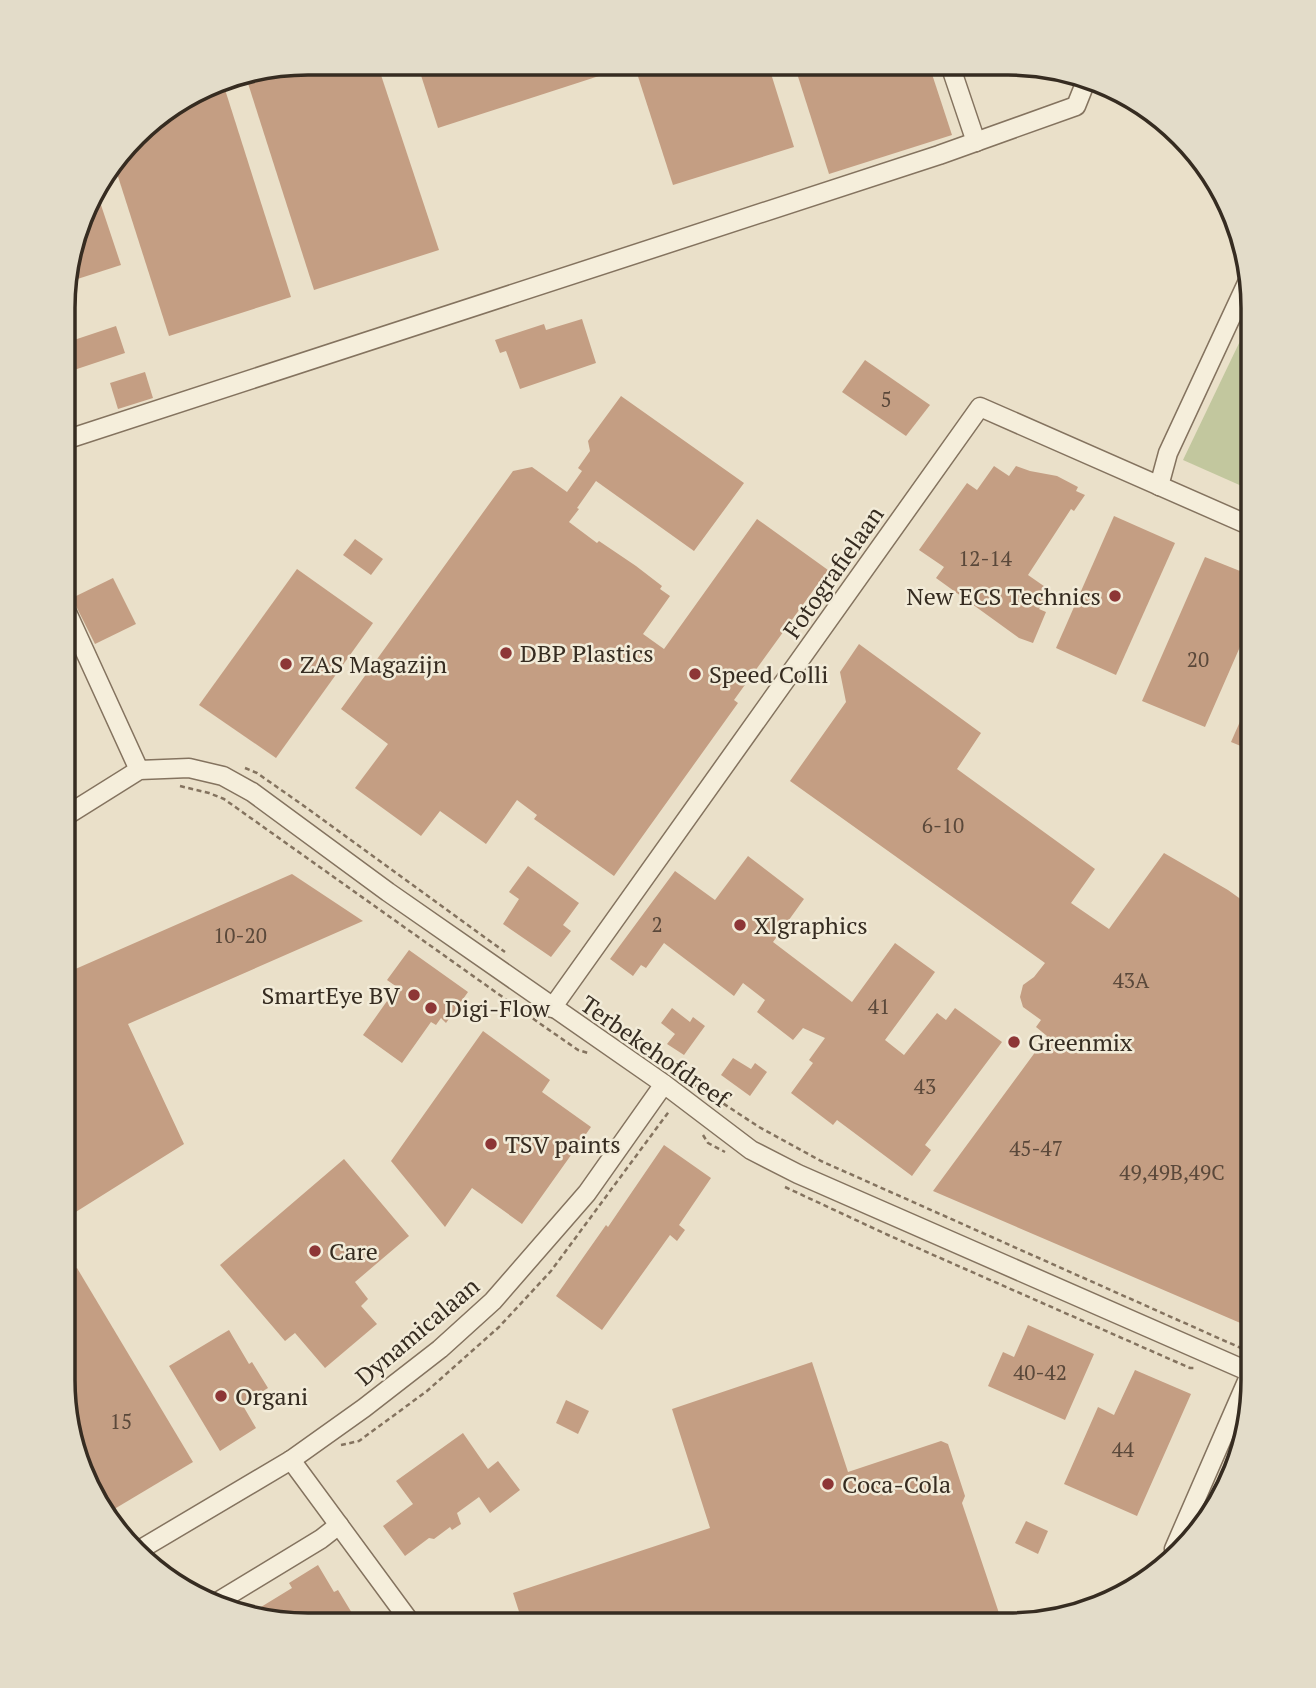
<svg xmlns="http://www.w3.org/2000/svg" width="1316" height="1688" font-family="'PT Serif',serif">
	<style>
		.green { fill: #c2c79e }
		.building { fill: #c49e83 }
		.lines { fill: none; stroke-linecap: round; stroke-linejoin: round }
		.minor-casing { stroke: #84735f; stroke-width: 21 }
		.path { stroke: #84735f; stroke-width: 2.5; stroke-dasharray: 5 3.5; stroke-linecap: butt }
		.minor { stroke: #f5eedb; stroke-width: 18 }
		.poi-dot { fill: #8d3636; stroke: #f2ebd8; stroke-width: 2.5 }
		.labels { text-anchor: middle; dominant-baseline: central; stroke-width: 5; stroke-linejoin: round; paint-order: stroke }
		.number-label { font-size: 21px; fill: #5a483a }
		.street-label { font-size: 24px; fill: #362c21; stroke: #f2ebd8 }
		.poi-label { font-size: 24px; fill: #362c21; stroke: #f2ebd8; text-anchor: start }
		.rim { fill: none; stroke: #362c21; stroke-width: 3.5 }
	</style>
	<rect width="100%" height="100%" fill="#eae0c9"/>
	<path class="green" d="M1253 314V491L1183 460Z"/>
	<g class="building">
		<path d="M308 63H377L439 250 314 290 245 74Z"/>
		<path d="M417 63 595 64 599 76 438 128Z"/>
		<path d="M634 64H768L794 147 673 185Z"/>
		<path d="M794 64 929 65 952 135 829 174Z"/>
		<path d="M222 80 291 297 169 336 114 164 147 124Z"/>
		<path d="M95 187 121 265 65 283V276Z"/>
		<path d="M582 319 596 363 520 389 506 351 500 353 495 340 544 324 546 330Z"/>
		<path d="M116 326 125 353 65 373V343Z"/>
		<path d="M865 360 930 405 906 436 842 392Z"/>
		<path d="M145 372 153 398 118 409 110 383Z"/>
		<path d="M621 396 744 483 694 551 596 481 577 508 579 509 569 522 597 543 599 541 636 566 662 586 660 589 670 596 643 634 664 649 757 519 828 570 734 700 738 703 614 876 534 819 537 815 517 800 486 844 440 811 421 836 355 788 388 744 341 709 513 471 532 467 567 492 582 471 578 468 590 451 588 441Z"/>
		<path d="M994 466 1009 476 1016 466 1030 471 1057 476 1078 487 1076 491 1085 495 1074 511 1071 509 1028 575 1051 591 1039 609 1046 612 1033 643 1019 638 936 578 944 567 919 550 967 483 977 490Z"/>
		<path d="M1114 516 1175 543 1116 675 1056 648Z"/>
		<path d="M355 539 383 559 371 575 343 555Z"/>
		<path d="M1205 557 1245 573 1248 583 1253 585V617L1205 727 1142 701Z"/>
		<path d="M297 569 373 623 276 758 199 705Z"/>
		<path d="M113 578 136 624 95 644 72 598Z"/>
		<path d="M859 644 981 733 957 769 1095 869 1071 903 1109 929 1164 853 1228 890 1253 908V952L1240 969 1253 974 1252 1328 933 1191 1047 1036 1036 1027 1041 1020 1023 1007 1020 997 1023 985 1034 977 1045 963 790 781 846 702 840 672Z"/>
		<path d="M1253 692V751L1231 742Z"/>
		<path d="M748 856 804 899 773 942 852 1002 895 943 935 972 885 1040 904 1055 937 1013 946 1020 955 1008 1002 1042 925 1145 931 1150 912 1176 837 1120 833 1125 791 1093 813 1063 809 1060 825 1038 803 1028 793 1040 757 1012 765 1000 743 983 734 996 664 943 646 968 641 965 633 976 610 959 675 871 715 900Z"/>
		<path d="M528 866 579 903 563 925 571 931 551 957 503 924 519 899 509 892Z"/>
		<path d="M292 874 363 921 128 1024 184 1144 63 1220 64 974Z"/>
		<path d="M409 950 468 992 446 1023 441 1018 436 1025 431 1022 402 1063 363 1035 397 987 387 980Z"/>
		<path d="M672 1008 690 1022 693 1017 705 1026 684 1055 667 1044 675 1034 661 1023Z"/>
		<path d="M483 1031 550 1080 542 1092 591 1127 522 1224 472 1188 445 1227 391 1161Z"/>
		<path d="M733 1058 751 1069 755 1063 767 1072 750 1096 721 1075Z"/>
		<path d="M664 1145 711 1178 679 1225 685 1230 677 1241 670 1235 602 1330 556 1296 606 1225 608 1227Z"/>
		<path d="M344 1159 409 1236 355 1282 368 1299 361 1306 377 1324 325 1368 295 1333 285 1341 220 1265Z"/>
		<path d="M77 1268 193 1462 111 1511 82 1462 63 1380V1276Z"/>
		<path d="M1028 1325 1094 1354 1065 1420 988 1386 1003 1352 1014 1357Z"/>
		<path d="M229 1330 249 1364 252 1362 268 1388 242 1404 256 1428 220 1451 169 1366Z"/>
		<path d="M812 1362 848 1472 941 1441 948 1444 965 1496 962 1503 1003 1625 523 1624 513 1593 710 1528 672 1409Z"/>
		<path d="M1135 1370 1191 1394 1137 1516 1064 1484 1098 1407 1114 1415Z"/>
		<path d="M566 1400 589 1411 578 1434 556 1423Z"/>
		<path d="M463 1433 488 1469 498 1461 520 1490 490 1513 479 1497 457 1513 461 1524 452 1530 450 1527 434 1539 429 1538 405 1556 383 1526 413 1504 396 1481Z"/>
		<path d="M1026 1521 1048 1531 1038 1554 1015 1543Z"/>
		<path d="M318 1565 334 1592 338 1590 358 1623H277L251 1613 292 1588 289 1583Z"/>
	</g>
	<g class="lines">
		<defs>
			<g id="minor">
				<path d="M950 65 976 142"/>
				<path d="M65 440 939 155 1076 106 1084 86"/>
				<path d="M1159 486 1168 453 1247 283"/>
				<path d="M65 608 139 770"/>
				<path d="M64 817 139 770 189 768 223 776 252 792 388 892 664 1084 751 1150 798 1174 1252 1373"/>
				<path d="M552 1008 980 407 1253 527"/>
				<path d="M291 1460 411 1623"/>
				<path d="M141 1549 291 1460 364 1408 440 1349 493 1301 587 1193 664 1084"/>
				<path d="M1174 1549 1251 1372"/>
				<path d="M219 1601 321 1539 339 1525"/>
			</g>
		</defs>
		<use href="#minor" class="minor-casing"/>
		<g class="path">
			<path d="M245 768 257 773 304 806 505 952"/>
			<path d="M180 786 209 793 224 799 542 1025 578 1050 588 1053"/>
			<path d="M695 1085 759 1127 821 1161 1252 1353"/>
			<path d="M703 1135 708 1143 725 1152"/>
			<path d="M785 1187 888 1235 1190 1368H1195"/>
			<path d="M341 1445 359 1441 427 1391 499 1327 551 1271 670 1110"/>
		</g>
		<use href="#minor" class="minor"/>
	</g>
	<g class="poi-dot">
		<circle cx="1115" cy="596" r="7"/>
		<circle cx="506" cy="653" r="7"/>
		<circle cx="286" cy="664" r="7"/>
		<circle cx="695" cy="674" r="7"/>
		<circle cx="740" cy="925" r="7"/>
		<circle cx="414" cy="995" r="7"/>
		<circle cx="431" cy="1008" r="7"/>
		<circle cx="1014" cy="1042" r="7"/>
		<circle cx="491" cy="1144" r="7"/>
		<circle cx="315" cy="1251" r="7"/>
		<circle cx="221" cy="1396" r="7"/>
		<circle cx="828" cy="1484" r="7"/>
	</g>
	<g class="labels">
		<g class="number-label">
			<text x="886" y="399">5</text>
			<text x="985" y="558">12-14</text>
			<text x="1198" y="659">20</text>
			<text x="943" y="825">6-10</text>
			<text x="657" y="924">2</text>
			<text x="240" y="935">10-20</text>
			<text x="1131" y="980">43A</text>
			<text x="879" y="1006">41</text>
			<text x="925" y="1086">43</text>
			<text x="1036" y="1148">45-47</text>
			<text x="1172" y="1172">49,49B,49C</text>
			<text x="1040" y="1372">40-42</text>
			<text x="121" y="1421">15</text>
			<text x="1123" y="1449">44</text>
		</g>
		<g class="street-label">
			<text transform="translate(833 572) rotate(-55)">Fotografielaan</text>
			<text transform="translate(655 1051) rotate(35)">Terbekehofdreef</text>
			<text transform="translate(417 1331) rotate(-40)">Dynamicalaan</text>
		</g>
		<g class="poi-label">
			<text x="1101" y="596" text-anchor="end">New ECS Technics</text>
			<text x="520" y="653">DBP Plastics</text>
			<text x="300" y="664">ZAS Magazijn</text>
			<text x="709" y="674">Speed Colli</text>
			<text x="754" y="925">Xlgraphics</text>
			<text x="400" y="995" text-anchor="end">SmartEye BV</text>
			<text x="445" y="1008">Digi-Flow</text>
			<text x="1028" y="1042">Greenmix</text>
			<text x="505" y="1144">TSV paints</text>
			<text x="329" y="1251">Care</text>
			<text x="235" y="1396">Organi</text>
			<text x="842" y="1484">Coca-Cola</text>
		</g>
	</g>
	<path d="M0 0H1316V1688H0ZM308 75H1008A233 233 0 0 1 1241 308V1380A233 233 0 0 1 1008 1613H308A233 233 0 0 1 75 1380V308A233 233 0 0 1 308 75Z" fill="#e3dcc9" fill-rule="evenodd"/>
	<path class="rim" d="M308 75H1008A233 233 0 0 1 1241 308V1380A233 233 0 0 1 1008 1613H308A233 233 0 0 1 75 1380V308A233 233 0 0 1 308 75Z"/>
</svg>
